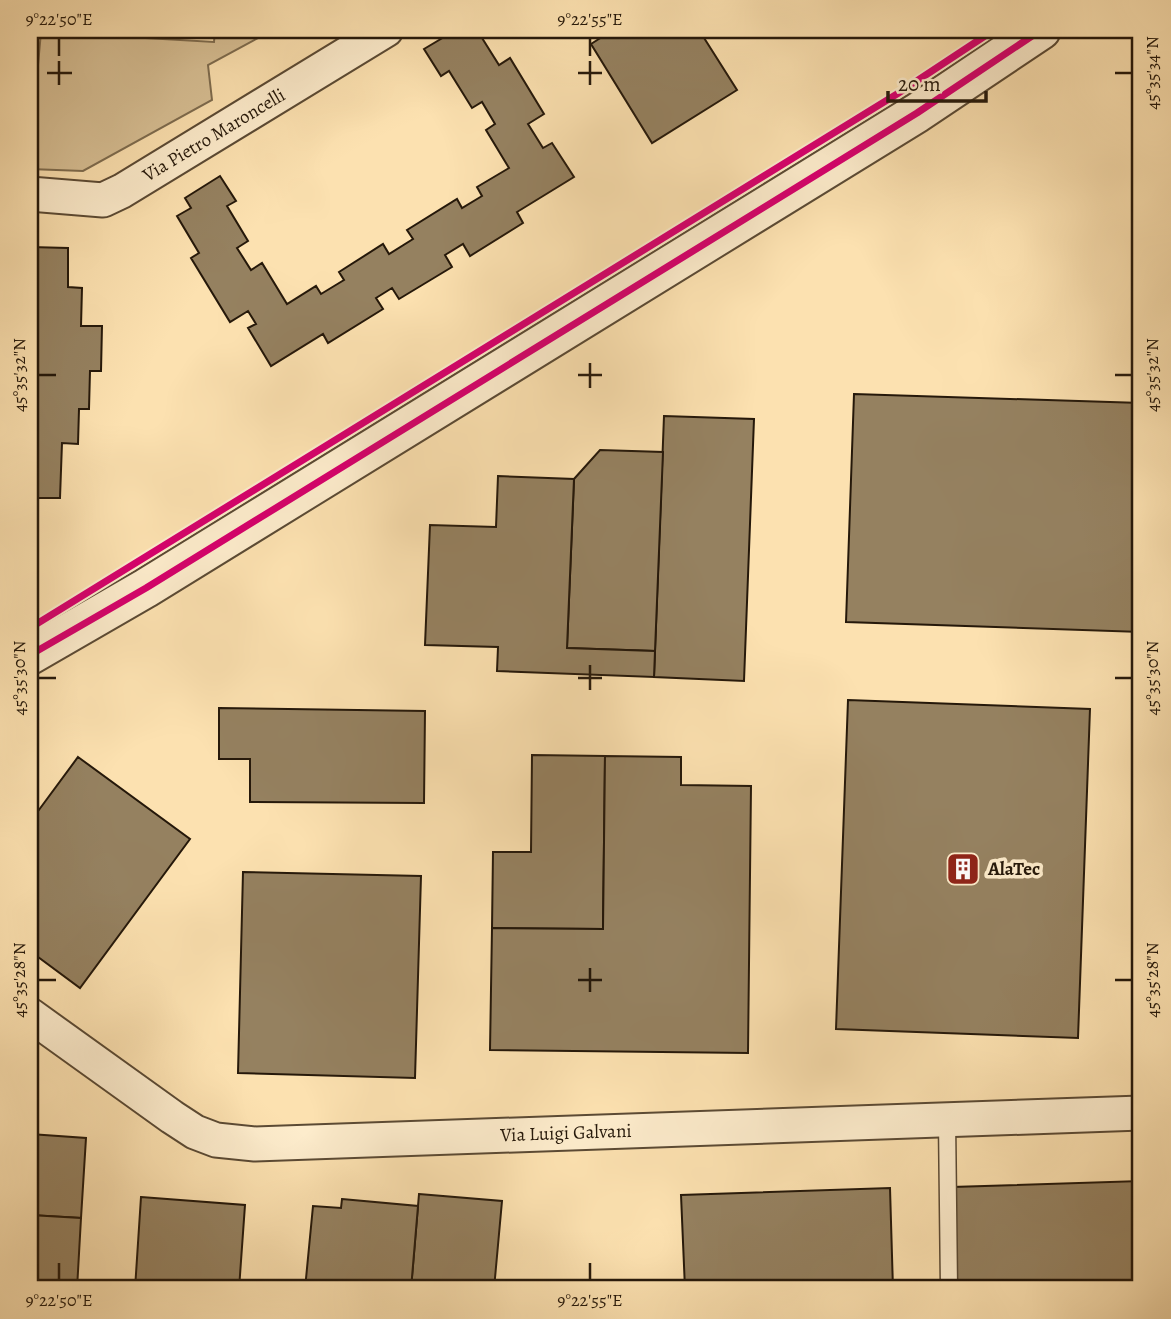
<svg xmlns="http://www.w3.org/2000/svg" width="1171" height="1319" font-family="Alegreya,serif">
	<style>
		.green { fill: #d7bf94; stroke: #7e6c4f; stroke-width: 2 }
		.building { fill: #958160; stroke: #25180a; stroke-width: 2 }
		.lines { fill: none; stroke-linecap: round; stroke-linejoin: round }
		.service-casing { stroke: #5b4a34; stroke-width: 19 }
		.minor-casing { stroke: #5b4a34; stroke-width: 37 }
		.tertiary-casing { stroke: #5b4a34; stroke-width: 42 }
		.service { stroke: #fdeccc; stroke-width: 16 }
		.minor { stroke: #fdeccc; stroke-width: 33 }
		.tertiary { stroke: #fdeccc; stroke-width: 38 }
		.cycleway-casing { stroke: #fdeccc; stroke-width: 11 }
		.cycleway { stroke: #d6006c; stroke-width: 7 }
		.ticks { fill: none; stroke: #25180a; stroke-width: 2.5 }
		.labels { text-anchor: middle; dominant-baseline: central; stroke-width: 7; stroke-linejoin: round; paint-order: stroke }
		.street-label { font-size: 19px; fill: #25180a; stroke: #fdeccc }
		.poi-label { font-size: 19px; font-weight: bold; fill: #25180a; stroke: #fdeccc; text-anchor: start }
		.neatline { fill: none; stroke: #25180a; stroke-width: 2.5 }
		.ticks-label { font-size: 18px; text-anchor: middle; fill: #25180a }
	</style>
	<rect width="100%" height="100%" fill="#fce1b0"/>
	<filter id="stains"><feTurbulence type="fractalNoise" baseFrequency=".00286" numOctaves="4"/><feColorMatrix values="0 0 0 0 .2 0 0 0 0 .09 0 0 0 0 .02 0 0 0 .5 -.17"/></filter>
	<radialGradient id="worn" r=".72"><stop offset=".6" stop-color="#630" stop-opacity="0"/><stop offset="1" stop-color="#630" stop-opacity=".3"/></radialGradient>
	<path class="green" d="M215 30H273L208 65 212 100 83 171 30 169V153L41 32 214 42Z"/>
	<g class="building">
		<path d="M456 30H477L499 65 510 58 544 114 528 124 543 148 552 143 574 177 517 212 523 223 470 256 463 244 445 255 452 267 399 299 392 288 376 298 383 309 328 343 323 334 271 366 248 328 256 324 248 311 230 322 191 258 199 253 177 216 191 208 185 198 220 176 236 201 227 206 248 241 237 248 251 270 262 263 287 304 316 286 321 294 344 280 339 272 383 244 389 254 413 239 407 230 457 199 462 208 482 196 477 187 509 168 486 130 495 124 482 102 472 108 449 71 441 76 424 49Z"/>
		<path d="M613 30H699L737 90 652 143 591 44Z"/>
		<path d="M30 247 68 248V287L82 288 81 326H102L101 371H90L89 409H79L78 444 62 443 60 498H32V522H30Z"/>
		<path d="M854 394 1141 403V632L846 622Z"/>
		<path d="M664 416 754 419 744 681 654 677Z"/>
		<path d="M600 450 663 452 655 651 567 648 574 479Z"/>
		<path d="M498 476 574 479 567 648 655 651 654 677 497 671 498 647 425 645 430 525 496 527Z"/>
		<path d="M848 700 1090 709 1078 1038 836 1029Z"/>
		<path d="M219 708 425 711 424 803 250 802V759H219Z"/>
		<path d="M532 755 605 756 603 929 492 928 493 852H531Z"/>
		<path d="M605 756 681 757V785L751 786 748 1053 490 1050 492 928 603 929Z"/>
		<path d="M78 757 190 839 80 988 30 951V822Z"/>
		<path d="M243 872 421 876 415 1078 238 1073Z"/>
		<path d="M30 1134 86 1138 81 1218 30 1215Z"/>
		<path d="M1141 1181V1289H955L952 1187Z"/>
		<path d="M890 1188 893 1289H685L681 1195Z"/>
		<path d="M419 1194 502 1201 494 1289H411Z"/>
		<path d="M141 1197 245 1205 239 1289H135Z"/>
		<path d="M342 1199 418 1206 411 1289H305L313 1206 341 1208Z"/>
		<path d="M30 1215 81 1218 77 1289H30Z"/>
	</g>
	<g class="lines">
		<defs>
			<path id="service" d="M947 1120 949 1289"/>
			<g id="minor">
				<path d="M30 194 103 200 122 191 386 30"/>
				<path d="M30 1015 172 1117 195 1132 216 1140 255 1144 1141 1113"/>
			</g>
			<path id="tertiary" d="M30 655 146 588 917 113 1041 30"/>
		</defs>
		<use href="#service" class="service-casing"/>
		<use href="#minor" class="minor-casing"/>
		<use href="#tertiary" class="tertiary-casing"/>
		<use href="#service" class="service"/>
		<use href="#minor" class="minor"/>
		<use href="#tertiary" class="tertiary"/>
		<defs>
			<g id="cycleway">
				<path d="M30 628 897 94 994 30"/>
				<path d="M30 655 146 588 917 113 1041 30"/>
			</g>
		</defs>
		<use href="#cycleway" class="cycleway-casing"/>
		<use href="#cycleway" class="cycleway"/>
	</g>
	<path class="ticks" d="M59 38V56M590 38V56M59 61V85M590 61V85M47 73H72M578 73H602M1115 73H1132M590 363V388M38 375H56M578 375H602M1115 375H1132M590 665V690M38 678H56M578 678H602M1115 678H1132M590 968V992M38 980H56M578 980H602M1115 980H1132M59 1263V1280M590 1263V1280"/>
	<defs>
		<symbol id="building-square" viewBox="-11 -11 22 22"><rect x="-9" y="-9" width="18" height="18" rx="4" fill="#8f2418" stroke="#fdeccc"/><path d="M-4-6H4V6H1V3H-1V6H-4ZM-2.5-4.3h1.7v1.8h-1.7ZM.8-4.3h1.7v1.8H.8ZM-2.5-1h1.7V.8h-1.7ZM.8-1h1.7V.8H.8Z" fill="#fff"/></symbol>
	</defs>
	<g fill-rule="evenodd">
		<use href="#building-square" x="944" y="850" width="38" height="38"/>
	</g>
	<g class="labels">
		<g class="street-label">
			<text transform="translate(214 135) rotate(-31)">Via Pietro Maroncelli</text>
			<text transform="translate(566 1133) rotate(-2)">Via Luigi Galvani</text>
		</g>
		<g class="poi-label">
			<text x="988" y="869">AlaTec</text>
		</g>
	</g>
	<rect width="1171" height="1319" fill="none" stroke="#fce1b0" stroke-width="77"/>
	<path d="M888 91v10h98v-10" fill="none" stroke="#25180a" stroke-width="3.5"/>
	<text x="898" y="91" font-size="21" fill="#25180a" stroke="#fdeccc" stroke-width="5" paint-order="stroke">20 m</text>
	<rect x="38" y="38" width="1094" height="1242" class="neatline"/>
	<g class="ticks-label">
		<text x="59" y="25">9°22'50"E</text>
		<text x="590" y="25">9°22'55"E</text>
		<text transform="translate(1152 73) rotate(-90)" y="6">45°35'34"N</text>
		<text transform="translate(19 375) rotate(-90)" y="6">45°35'32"N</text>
		<text transform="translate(1152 375) rotate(-90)" y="6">45°35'32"N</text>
		<text transform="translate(19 678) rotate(-90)" y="6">45°35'30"N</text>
		<text transform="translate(1152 678) rotate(-90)" y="6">45°35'30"N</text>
		<text transform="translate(19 980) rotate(-90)" y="6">45°35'28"N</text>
		<text transform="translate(1152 980) rotate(-90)" y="6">45°35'28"N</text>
		<text x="59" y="1306">9°22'50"E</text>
		<text x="590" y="1306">9°22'55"E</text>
	</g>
	<rect width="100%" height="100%" filter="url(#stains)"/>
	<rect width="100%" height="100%" fill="url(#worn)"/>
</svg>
